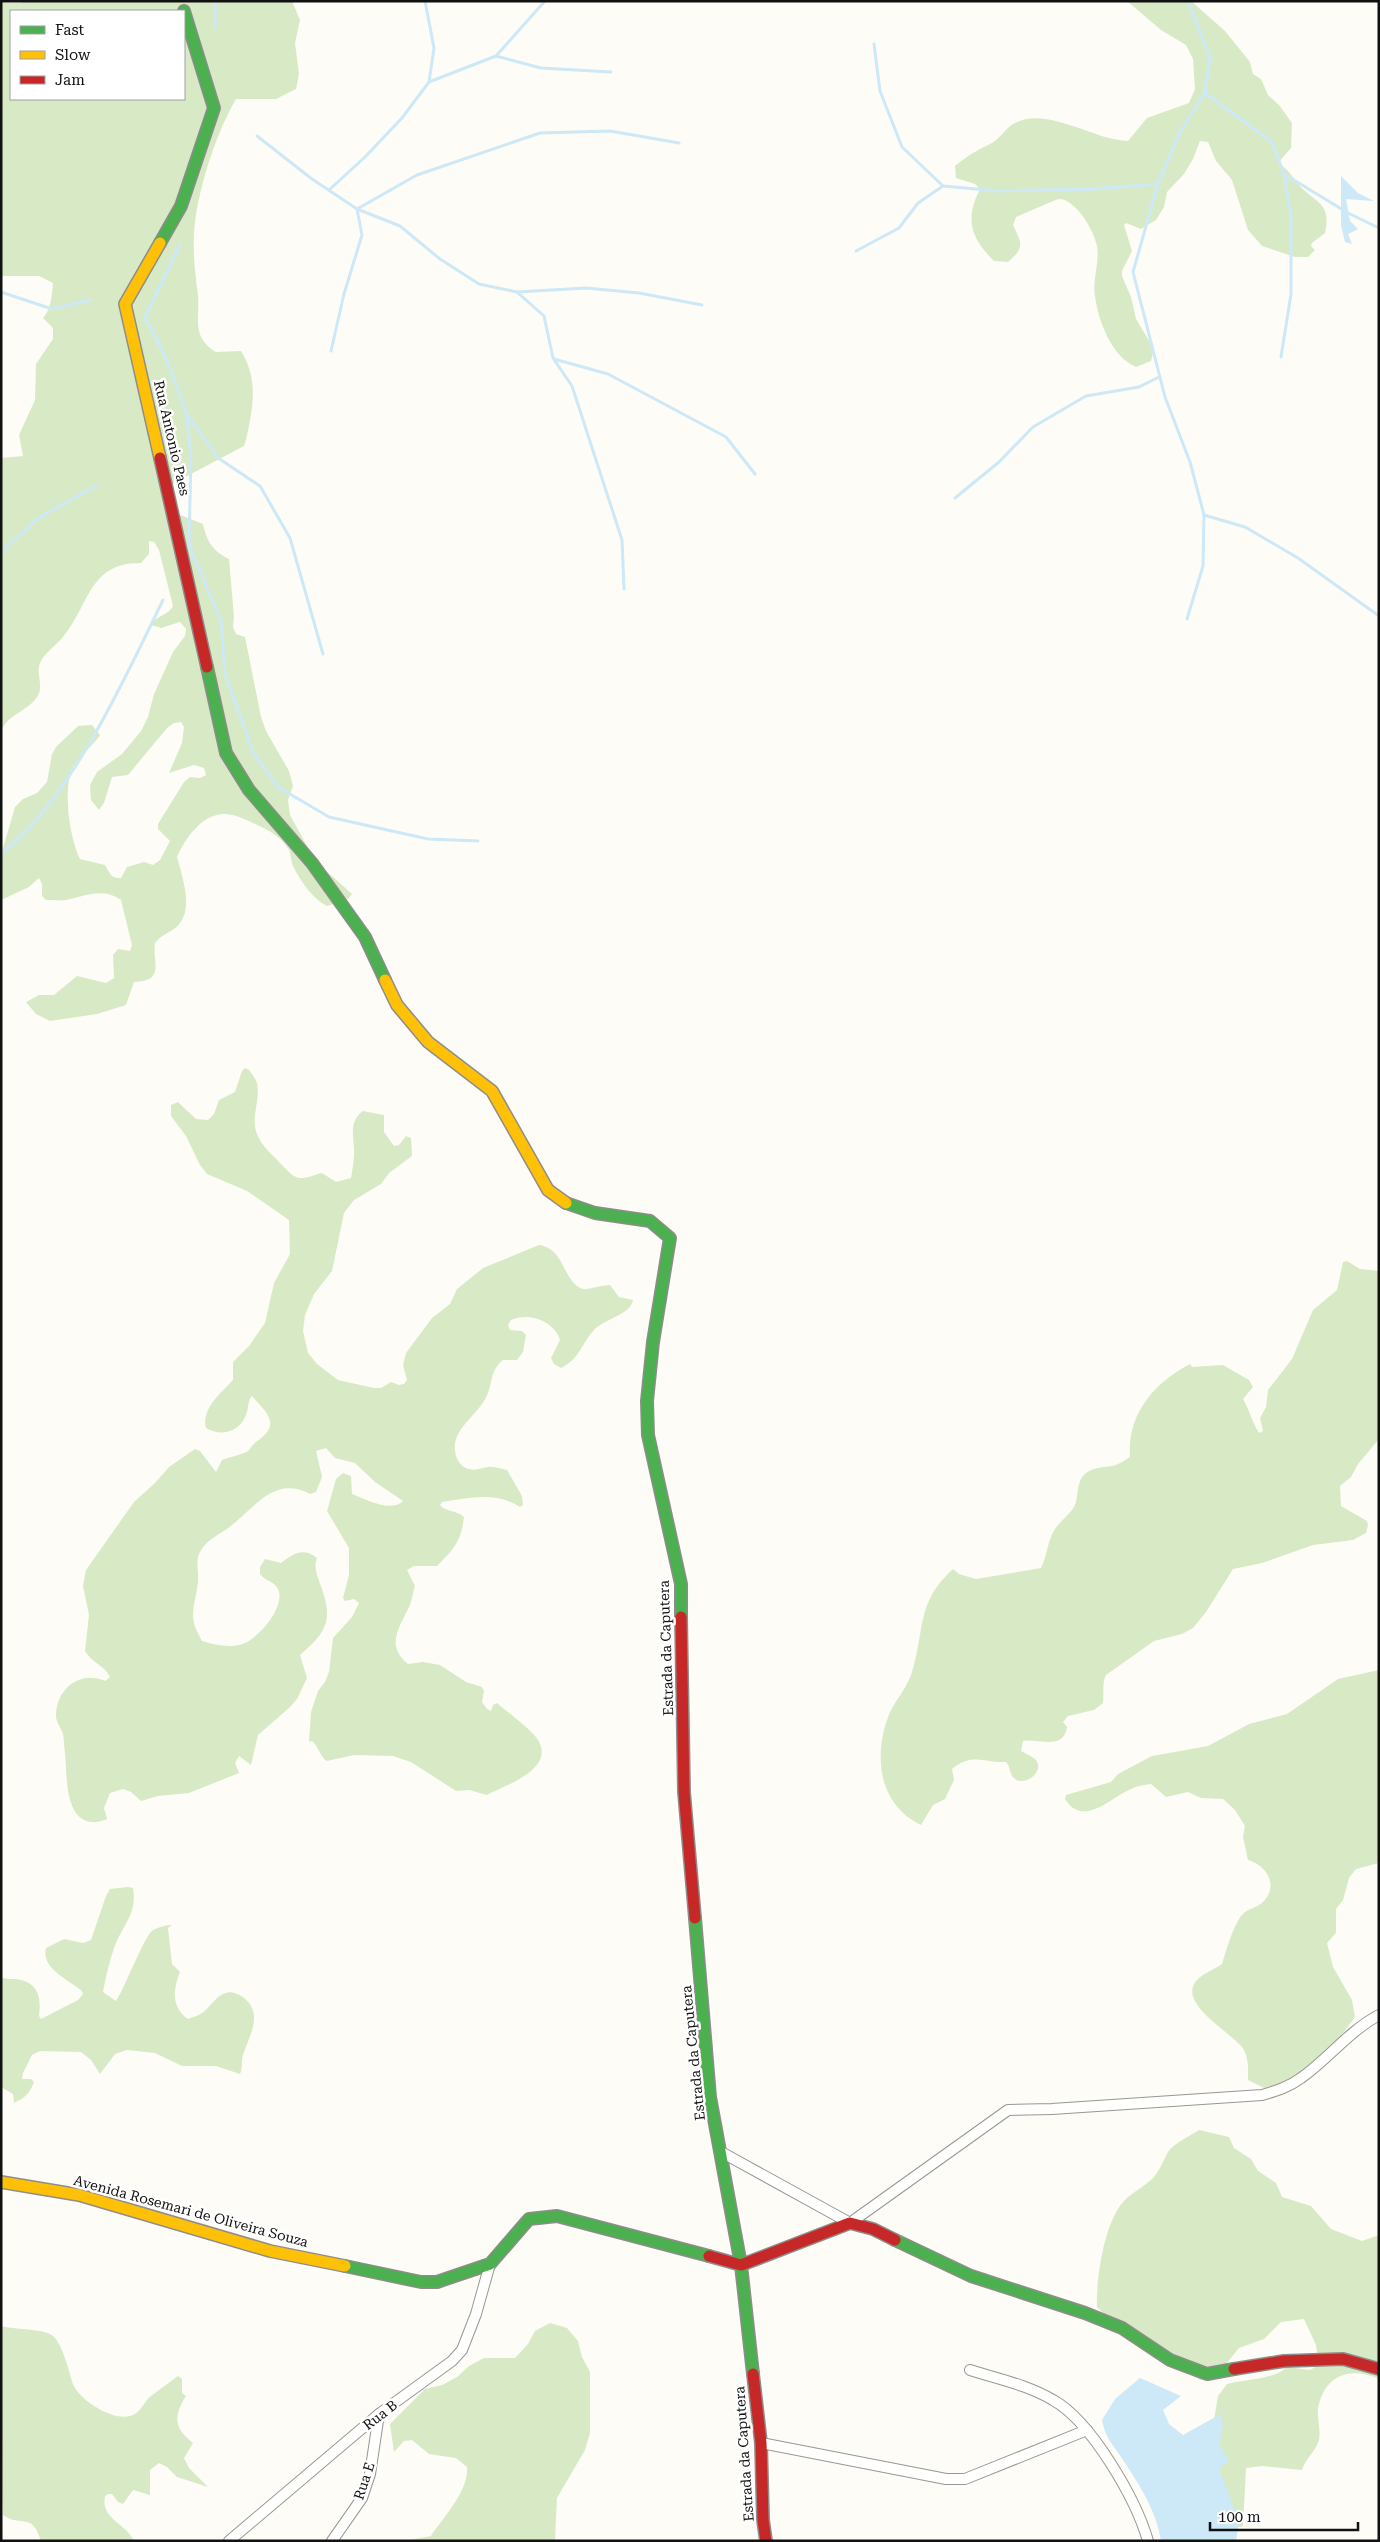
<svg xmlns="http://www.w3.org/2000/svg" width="1380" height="2542" font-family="'Roboto Serif',serif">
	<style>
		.forest { fill: #d8eac5; fill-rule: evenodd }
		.water { fill: #cde8f7 }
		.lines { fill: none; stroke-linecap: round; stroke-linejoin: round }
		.stream { stroke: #cde8f7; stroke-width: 3 }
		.street-casing { stroke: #979795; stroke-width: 12 }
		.fast-casing { stroke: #8e8d8b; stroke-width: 14 }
		.slow-casing { stroke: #8e8d8b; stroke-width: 14 }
		.jam-casing { stroke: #8e8d8b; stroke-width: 14 }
		.street { stroke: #fffffe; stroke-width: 10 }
		.fast { stroke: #4caf50; stroke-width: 11 }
		.slow { stroke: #ffc107; stroke-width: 11 }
		.jam { stroke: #c62828; stroke-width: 11 }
		.labels { text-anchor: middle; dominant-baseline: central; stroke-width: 5; stroke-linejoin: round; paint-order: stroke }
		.street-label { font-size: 14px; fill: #111; stroke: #fff }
	</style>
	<rect width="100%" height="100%" fill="#fdfcf7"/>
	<g class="forest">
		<path d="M24 1H292L300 20 295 43 299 74 296 89 276 99H236C216 133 196 194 194 234 193 254 195 275 198 295 200 320 191 336 216 352L241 351C259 380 253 408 246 440L244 446 172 484 173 512 203 524C207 542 213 551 229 559L234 617 233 627 236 634 245 637 261 717 266 731 289 771 293 786 288 800 290 815 312 855 323 868 352 894 348 899 327 906C313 899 301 882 294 868 291 863 291 855 289 850 282 838 271 831 259 826 250 821 233 813 223 814 201 815 185 839 177 857 182 876 193 906 180 923 174 932 162 933 155 943 152 962 166 981 134 982L126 1005 97 1014 50 1021 36 1014 26 1002 39 995H54L77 976 106 983 114 978 113 955 118 949 130 951 132 945 121 900C103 887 85 896 66 900 60 901 52 900 46 900L42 896V884L39 878 29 887 1 900V855L15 807 23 799 37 793 47 782 52 754 56 747 78 726 92 725 100 735C92 747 80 755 73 768 62 789 70 839 80 859L105 865C109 872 111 879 121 878L127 867 144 862 153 865 160 860 170 841 158 829V824L184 782 190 777 200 778 206 775 204 768 194 765 169 773 182 743 184 727 181 722 174 723 167 728 128 775 112 777 104 803 99 810 91 800 90 785 97 772 122 754 141 731 148 717 154 694 173 652 185 636 186 629 180 622 161 628 151 625C156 615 168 616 173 606L159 550 154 542 149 541V554L141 563C89 562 89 606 63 637 56 646 41 655 39 667 37 677 44 687 37 697 28 711 8 714 1 731V458L23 456 19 435 35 400 36 364 53 339V328L43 318C51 310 52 294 53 283L39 276H1V3H21ZM11 11H184V99H11Z"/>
		<path d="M1127 1H1191L1225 31 1250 62 1253 74 1261 79 1268 95 1279 105 1292 123 1291 148 1278 163C1288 169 1292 176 1299 185 1315 203 1332 202 1325 233L1312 243 1311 246 1315 250 1308 257H1295L1262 246 1248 230 1232 180 1216 161 1208 142 1200 141 1193 159 1184 174 1167 192 1164 207 1156 220 1141 229 1126 223 1124 225 1132 251 1122 271V276L1131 297 1136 319 1154 349 1151 361 1136 367C1112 357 1098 321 1095 296 1092 279 1100 263 1097 246 1094 230 1075 198 1058 199L1016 217 1013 225C1022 244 1025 247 1008 262L994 261C970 237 965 219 980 189L975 184 956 178 955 166C968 155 976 151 990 144 1000 139 1005 129 1013 124 1032 113 1054 120 1073 126 1092 132 1108 140 1128 141L1147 118 1189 103 1195 89 1193 59 1186 45 1161 30Z"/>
		<path d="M245 1068 249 1070C252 1074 256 1079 257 1083 261 1100 250 1118 257 1134 262 1147 272 1154 281 1164 298 1182 298 1180 322 1173L336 1182 351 1178C352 1171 354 1162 354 1155 355 1138 347 1123 363 1111L384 1115V1132L394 1146 399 1145 406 1136 411 1138 412 1156 389 1173 381 1184 354 1200 344 1213 332 1271 314 1294 305 1315 303 1331 308 1353 317 1364 338 1380 374 1388H381L391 1382 399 1385 404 1384 407 1380 403 1365 406 1353 432 1318 450 1304 457 1289 483 1268 539 1245C566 1249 562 1282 583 1289 587 1290 603 1285 610 1285L619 1297 633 1300C630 1315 604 1319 594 1330 581 1344 580 1359 561 1368L554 1364 551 1358 560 1340C554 1321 529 1312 511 1320L508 1325 510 1330 522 1331 526 1335 523 1352 517 1360H503C488 1372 494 1386 484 1401 473 1419 449 1432 456 1456 458 1462 463 1468 469 1469 476 1471 481 1468 488 1467 494 1466 501 1469 507 1470L522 1496 523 1505 520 1507C495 1491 469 1498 442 1502L440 1505C445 1512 457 1510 464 1517 461 1542 454 1549 437 1566H414L407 1570 415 1586C413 1592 412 1599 410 1605 401 1625 384 1645 408 1664L423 1662 440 1665 466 1682 482 1687 484 1691 482 1702 487 1709 491 1711 493 1705 497 1703C506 1711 533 1731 538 1740 556 1769 506 1785 487 1795L469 1790 456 1791 411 1762 393 1756 354 1755 327 1761C320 1757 319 1747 312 1741L309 1742 311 1712 318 1691 325 1682 329 1672 333 1638 352 1617 359 1603 354 1599 345 1601 343 1598 349 1575V1548L327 1511 336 1479 343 1473 351 1476 352 1494C365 1499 391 1513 403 1501L375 1482 355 1463 335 1458 326 1448 316 1451 322 1477 316 1492 310 1494C275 1476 257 1505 232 1525 222 1534 207 1538 200 1552 195 1561 199 1571 198 1582 197 1593 193 1605 193 1616 193 1625 198 1633 202 1641 215 1645 231 1649 245 1643 260 1636 286 1606 278 1589 274 1581 265 1581 260 1574V1567L265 1559 281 1563C293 1554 303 1547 317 1558 314 1567 316 1572 319 1581 333 1617 330 1630 300 1655L307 1678 297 1699 289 1708 258 1735 251 1765 239 1756 235 1763 239 1773 189 1793 158 1796 141 1801 131 1792 123 1789 110 1793 104 1808 107 1819C96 1824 84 1824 76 1813 65 1797 67 1772 65 1753 64 1747 64 1740 63 1734 61 1728 56 1722 56 1716 56 1689 80 1670 105 1681L110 1677C105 1666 91 1662 85 1651L89 1615 83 1586 86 1570 134 1502 155 1483 169 1467 195 1449 200 1451 216 1472 222 1460C229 1457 241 1455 248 1451 251 1448 252 1445 256 1442 281 1425 269 1415 252 1396 247 1402 249 1408 246 1415 240 1432 220 1437 206 1428 201 1409 221 1393 233 1380V1362L249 1346 265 1323 274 1283 290 1254 289 1220 247 1191 207 1174 200 1165 186 1136 171 1116V1105L178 1102 196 1119 208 1120 214 1114 219 1100 235 1092 242 1071Z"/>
		<path d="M1347 1261 1360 1269 1379 1271V1439L1358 1464 1351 1477 1340 1486 1341 1506 1367 1521 1368 1525 1366 1533 1353 1540 1313 1545 1262 1563 1233 1569 1206 1612 1193 1628 1182 1634 1154 1641 1106 1675C1102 1682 1104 1694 1103 1703L1094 1710 1068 1716 1063 1722 1067 1727C1064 1751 1038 1738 1023 1741L1021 1751C1025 1753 1031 1756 1035 1759 1046 1770 1026 1787 1015 1779 1009 1775 1011 1767 1006 1762 983 1763 972 1752 952 1769L954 1780 945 1799 933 1805 921 1825C877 1804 873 1753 890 1712 897 1698 907 1688 912 1672 925 1630 916 1602 953 1569L959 1574 976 1579 1041 1568C1048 1554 1047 1541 1055 1529 1061 1520 1070 1515 1075 1505 1079 1495 1076 1481 1086 1473 1096 1466 1105 1468 1116 1465 1121 1463 1125 1460 1130 1457 1127 1414 1154 1383 1190 1364L1192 1367 1223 1365 1249 1380 1253 1387 1243 1399C1250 1411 1252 1422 1259 1433L1263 1431 1260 1418 1266 1407 1268 1390 1292 1359 1313 1310 1337 1290 1343 1262Z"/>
		<path d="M1379 1670V1863L1356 1869 1349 1878 1343 1900 1336 1909V1933L1327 1943 1333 1967 1352 2000 1355 2017 1330 2051 1295 2081 1268 2090 1248 2080C1248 2070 1249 2060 1244 2050 1235 2034 1177 2005 1196 1981 1202 1974 1215 1969 1222 1964 1227 1948 1232 1929 1241 1916 1247 1908 1258 1908 1264 1901 1279 1885 1266 1865 1248 1860L1243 1837 1245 1826 1235 1810 1223 1799 1201 1798 1188 1792 1166 1797 1151 1784C1144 1785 1137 1786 1131 1789 1110 1798 1083 1828 1065 1799L1066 1795 1111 1782 1118 1774 1152 1756 1208 1746 1249 1724 1287 1714 1338 1679Z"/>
		<path d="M128 1887 133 1888C137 1913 125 1922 116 1943 110 1958 106 1976 103 1992L116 2001C126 1986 144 1936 153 1930 159 1927 166 1925 172 1925L168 1928 172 1964 180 1972C173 1989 171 2007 188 2019 192 2017 198 2016 202 2013 210 2008 216 1995 226 1993 231 1991 239 1994 244 1998 264 2014 249 2036 243 2055 241 2061 243 2067 240 2074L216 2066H182L155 2053 127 2050 115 2054 100 2074 91 2060 81 2052 40 2051 32 2055 23 2073 22 2079H31L34 2082C30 2093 25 2098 14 2103L13 2094 1 2087V1977C8 1980 14 1978 21 1980 40 1985 41 2000 39 2016L41 2019 78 2000 83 1994 81 1990C67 1979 41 1968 46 1948L64 1939 83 1943 91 1940 106 1896 110 1889Z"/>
		<path d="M1199 2130 1229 2137 1234 2148 1251 2159 1258 2171 1276 2183 1282 2197 1311 2206 1331 2229 1362 2241 1379 2235V2379C1350 2366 1324 2375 1318 2409 1317 2419 1321 2430 1319 2440 1316 2451 1305 2459 1302 2470L1262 2466 1246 2468 1243 2526 1228 2530 1213 2426 1218 2396 1227 2384C1241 2380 1278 2379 1286 2367L1310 2370 1319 2365 1316 2345 1304 2319 1281 2322 1264 2339 1239 2348 1217 2375 1199 2380 1194 2366 1108 2318 1097 2307C1096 2279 1104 2224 1123 2202 1131 2193 1144 2187 1153 2178 1160 2170 1163 2161 1168 2152 1174 2143 1190 2136 1199 2130Z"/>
		<path d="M550 2323 567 2328 578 2341 582 2357 590 2372V2433L585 2450 557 2498 555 2541H405L431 2536C444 2516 469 2491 467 2467L456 2458 429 2454 412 2440 404 2441 394 2452 390 2424 425 2389 442 2385 457 2377 469 2366 484 2358H515L528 2344 535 2331Z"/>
		<path d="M1 2326C16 2330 36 2328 50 2334 62 2339 69 2373 73 2384 80 2401 115 2423 133 2415 142 2411 144 2401 151 2396 160 2389 169 2383 178 2376L182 2379V2393L186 2396C173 2417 174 2428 193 2443L184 2458 189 2468 208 2487 177 2477 167 2467 159 2463 150 2470V2495L133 2490 123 2504 118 2502 112 2494H108L105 2496C100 2519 127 2524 134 2541H41C32 2511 21 2528 3 2515Z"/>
	</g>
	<g class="water">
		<path d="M1341 176 1358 193 1374 201 1346 199 1350 221 1358 229 1348 234 1352 244 1345 242 1341 225Z"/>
		<path d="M1140 2378 1181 2396 1163 2410 1169 2424 1183 2435 1221 2414 1223 2427 1219 2445 1229 2461 1219 2469 1239 2521 1236 2541H1161C1157 2512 1139 2484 1123 2460 1113 2444 1106 2440 1102 2420L1115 2399Z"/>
	</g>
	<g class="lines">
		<g class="stream">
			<path d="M215 1V27"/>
			<path d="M425 1 434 48 429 82"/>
			<path d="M1188 1 1210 58 1205 93 1179 134 1158 184 1133 272 1165 397 1190 462 1204 515 1245 527 1298 558 1379 616"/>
			<path d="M874 44 880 91 902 147 943 186 998 191 1094 189 1158 184"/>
			<path d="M496 56 545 1"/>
			<path d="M1205 93 1272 142 1284 174 1348 213 1379 228"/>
			<path d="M257 136 312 179 357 209 400 226 440 259 479 284 517 292 544 316 553 358 572 386 622 540 624 589"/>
			<path d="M329 190 365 157 402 118 429 82 496 56 541 68 611 72"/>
			<path d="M180 245 145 317 167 360 186 412 191 454 189 545 221 621 225 674 253 752 278 787 329 817 428 839 478 841"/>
			<path d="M856 251 899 228 918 203 943 186"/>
			<path d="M1 292 52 309 91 300"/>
			<path d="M517 292 586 288 639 293 702 305"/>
			<path d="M331 351 344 294 362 235 357 209 417 175 540 133 610 131 679 143"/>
			<path d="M1281 357 1291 294V215L1284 174"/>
			<path d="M554 359 608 374 726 437 755 474"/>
			<path d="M187 414 218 458 260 486 290 538 323 654"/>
			<path d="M955 498 999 462 1033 427 1086 396 1139 387 1159 377"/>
			<path d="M1 552 39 518 97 485"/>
			<path d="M1187 619 1203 566 1204 515"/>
			<path d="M1 854C71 799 124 680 163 600"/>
		</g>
		<defs>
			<g id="street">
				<path d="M721 2152 850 2223 1008 2110 1052 2109 1262 2095C1276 2091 1289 2087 1301 2078 1328 2059 1349 2031 1379 2015"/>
				<path d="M970 2370C998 2379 1028 2385 1053 2400 1091 2421 1136 2499 1148 2541"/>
				<path d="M761 2443 946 2479H965L1087 2430"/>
				<path d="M229 2541 379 2414 452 2361 462 2350 476 2314 490 2264"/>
				<path d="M332 2541 362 2498 370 2474 379 2414"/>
			</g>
			<g id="fast">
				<path d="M160 243 181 206 214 108 184 11"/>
				<path d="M207 667 226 753 249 790 312 863 365 937 385 980"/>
				<path d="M566 1203 595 1213 650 1221 670 1238 653 1342 647 1401 648 1435 681 1584V1617"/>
				<path d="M695 1918 710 2097 741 2265 753 2374"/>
				<path d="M895 2240 971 2276 1085 2313 1122 2328 1170 2360 1207 2374 1234 2369"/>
				<path d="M345 2266 421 2282H437L490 2264 529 2219 557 2216 709 2256"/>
			</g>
			<g id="slow">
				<path d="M160 458 125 304 160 243"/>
				<path d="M385 980 397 1005 428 1042 492 1091 548 1190 566 1203"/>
				<path d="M1 2182 79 2195 270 2251 345 2266"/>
			</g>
			<g id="jam">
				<path d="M160 458 207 667"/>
				<path d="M681 1617 684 1792 695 1918"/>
				<path d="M709 2256 741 2265 850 2223 873 2229 895 2240"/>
				<path d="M1234 2369 1284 2361 1343 2359 1379 2369"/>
				<path d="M753 2374 761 2443 763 2520 766 2541"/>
			</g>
		</defs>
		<use href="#street" class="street-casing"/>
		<use href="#fast" class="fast-casing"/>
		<use href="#slow" class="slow-casing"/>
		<use href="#jam" class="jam-casing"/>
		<use href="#street" class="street"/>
		<use href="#fast" class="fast"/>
		<use href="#slow" class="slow"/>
		<use href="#jam" class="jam"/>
	</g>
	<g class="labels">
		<g class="street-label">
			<text transform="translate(172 438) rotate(77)">Rua Antonio Paes</text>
			<text transform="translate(666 1648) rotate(-92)">Estrada da Caputera</text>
			<text transform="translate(693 2053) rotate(-96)">Estrada da Caputera</text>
			<text transform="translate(191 2211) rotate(15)">Avenida Rosemari de Oliveira Souza</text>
			<text transform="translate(380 2415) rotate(-38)">Rua B</text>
			<text transform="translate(744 2454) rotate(-94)">Estrada da Caputera</text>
			<text transform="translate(364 2481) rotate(-72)">Rua E</text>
		</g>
	</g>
	<rect width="1380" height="2542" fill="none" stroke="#111111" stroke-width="5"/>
	<rect x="10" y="10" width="175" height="90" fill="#ffffff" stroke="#a0a0a0"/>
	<rect x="20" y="26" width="25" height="8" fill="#4caf50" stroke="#a0a0a0"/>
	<text x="55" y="35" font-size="15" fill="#111111">Fast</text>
	<rect x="20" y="51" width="25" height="8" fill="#ffc107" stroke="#a0a0a0"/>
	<text x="55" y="60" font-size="15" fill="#111111">Slow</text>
	<rect x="20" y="76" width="25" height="8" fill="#c62828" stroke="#a0a0a0"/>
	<text x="55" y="85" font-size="15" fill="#111111">Jam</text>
	<path d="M1210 2522v8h148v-8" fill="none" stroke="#111111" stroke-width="2.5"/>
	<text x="1218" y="2522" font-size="15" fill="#111111" stroke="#ffffff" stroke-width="4" paint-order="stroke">100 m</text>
</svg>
